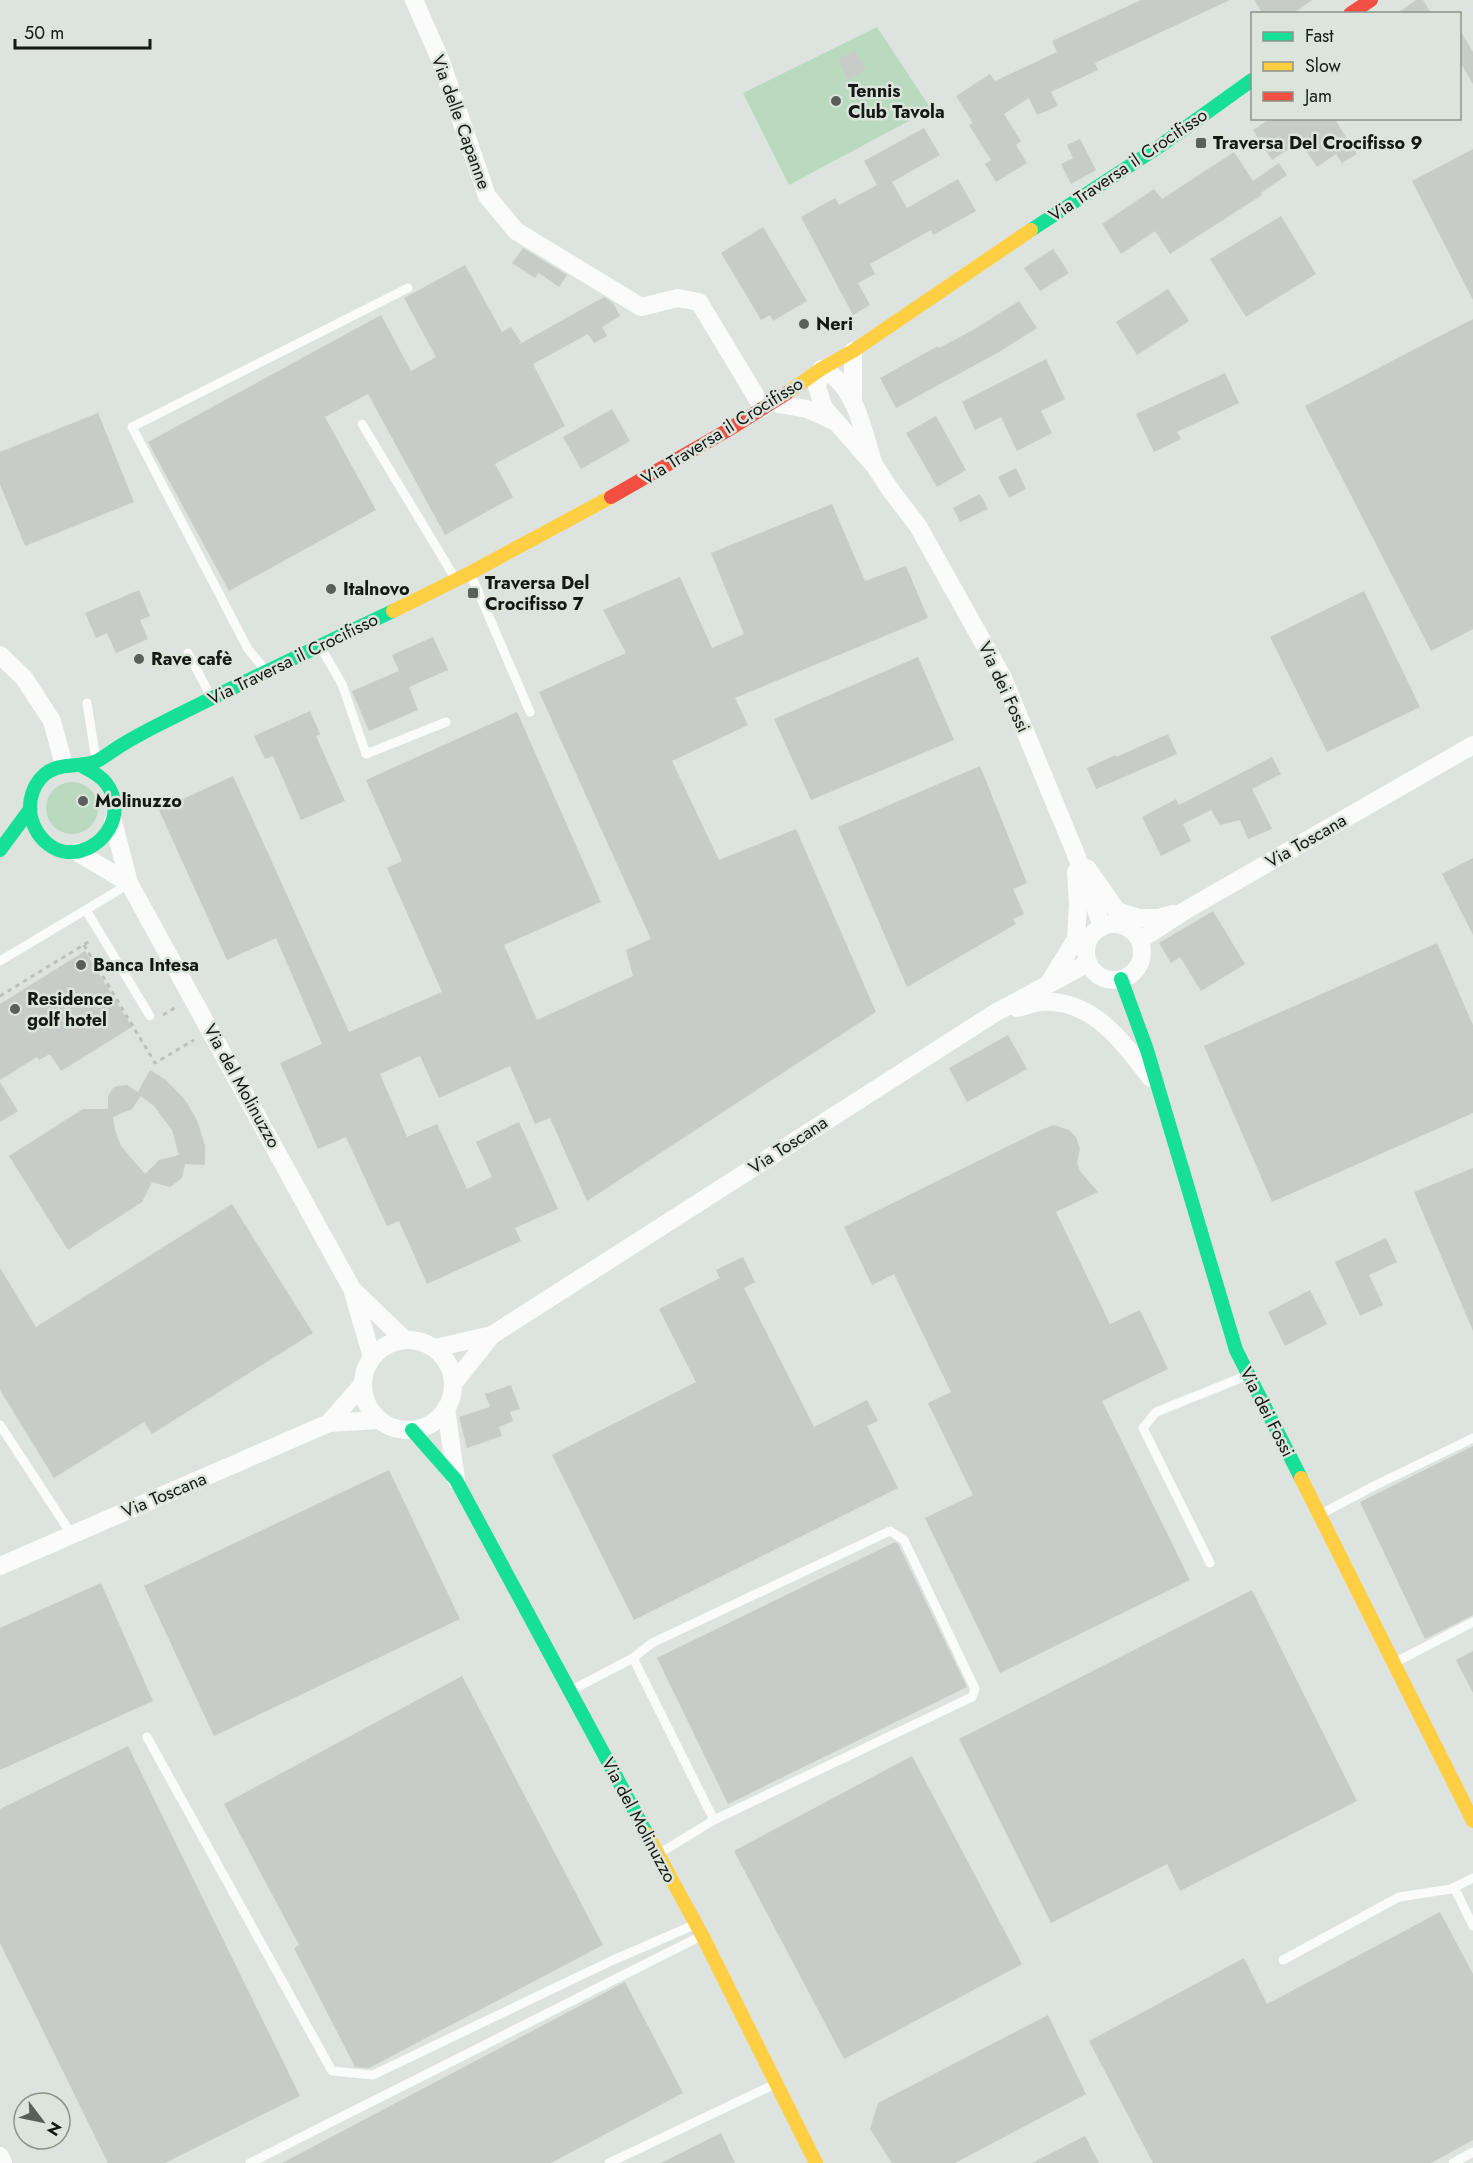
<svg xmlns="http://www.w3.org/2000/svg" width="1473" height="2163" font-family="Jost,sans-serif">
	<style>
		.green { fill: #b9dabf }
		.building { fill: #c8ccc9; fill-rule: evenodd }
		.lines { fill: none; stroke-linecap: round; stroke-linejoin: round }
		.path { stroke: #bec0bf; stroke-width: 3; stroke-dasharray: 4.5 4.5; stroke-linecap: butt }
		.lane { stroke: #fafbfa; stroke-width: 9 }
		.street { stroke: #fafbfa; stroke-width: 18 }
		.fast { stroke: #16e098; stroke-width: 14 }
		.slow { stroke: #ffcf43; stroke-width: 14 }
		.jam { stroke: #f24e42; stroke-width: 14 }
		.poi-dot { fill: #5b5f5b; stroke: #dbe5dc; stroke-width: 2 }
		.labels { text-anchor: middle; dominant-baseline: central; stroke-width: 5; stroke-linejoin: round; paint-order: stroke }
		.poi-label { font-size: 18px; font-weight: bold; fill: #151815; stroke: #dbe5dc; text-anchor: start }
		.street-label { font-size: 18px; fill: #151815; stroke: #dbe5dc }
	</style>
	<rect width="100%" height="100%" fill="#dde3de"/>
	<g class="green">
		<path d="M877 27 931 109 789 185 743 93Z"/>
		<circle cx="72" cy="808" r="26"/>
	</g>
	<g class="building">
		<path d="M1141 0H1230L1095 63 1098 70 1051 92 1058 106 1037 115 1029 98 1004 114 1021 141 1016 145 1027 163 996 182 985 164 991 160 969 125 973 123 956 96 990 74 995 81 1057 52 1052 41Z"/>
		<path d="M1254 0H1312L1292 14H1263Z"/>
		<path d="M1416 0H1423L1432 14H1396Z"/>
		<path d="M1460 30 1473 52V84L1460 62Z"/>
		<path d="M855 50 866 69 848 80 838 59Z"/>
		<path d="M1271 118H1334L1357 154 1342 163 1336 154 1317 167 1300 142 1272 160 1253 130Z"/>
		<path d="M924 128 940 155 892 182 907 208 958 179 976 211 933 235 931 230 870 264 875 274 858 283 870 305 853 315 801 217 835 198 839 205 877 185 864 161Z"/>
		<path d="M1080 139 1096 170 1071 184 1061 164 1073 158 1067 145Z"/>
		<path d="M1473 149V300L1412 181Z"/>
		<path d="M1234 152 1253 181 1279 163 1287 175 1261 193 1262 195 1170 254 1155 231 1121 254 1102 224 1154 189 1162 199Z"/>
		<path d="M1281 216 1316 274 1246 317 1210 259Z"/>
		<path d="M763 227 807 301 773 321 770 315 761 320 721 253Z"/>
		<path d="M523 248 567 275 559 287 539 273 535 278 512 263Z"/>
		<path d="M1053 249 1069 273 1040 291 1024 268Z"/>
		<path d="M465 265 502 332 511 327 521 342 518 345 604 297 613 303 620 316 602 327 607 336 594 343 588 334 533 364 565 426 495 464 513 497 445 535 368 394 325 417 376 510 229 591 148 442 381 315 411 371 436 357 404 298Z"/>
		<path d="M1168 289 1189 321 1137 355 1116 322Z"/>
		<path d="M1019 301 1037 328 999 352 896 408 880 378 938 346 939 348 973 330Z"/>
		<path d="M1473 319V629L1431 651 1305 406Z"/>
		<path d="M1046 359 1065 399 1041 411 1052 433 1017 451 1001 417 975 430 962 402Z"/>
		<path d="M1225 373 1239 403 1177 432 1181 439 1154 452 1136 414Z"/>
		<path d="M612 409 630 441 581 469 563 437Z"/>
		<path d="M98 413 134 502 25 546 0 484V452Z"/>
		<path d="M936 416 966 470 937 487 906 433Z"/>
		<path d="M1016 468 1026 489 1009 498 998 477Z"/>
		<path d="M980 494 988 509 960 522 953 508Z"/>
		<path d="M832 504 865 581 906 566 928 618 735 698 748 725 672 761 719 860 796 829 876 1012 587 1201 550 1118 535 1124 510 1066 439 1098 420 1056 380 1074 407 1137 437 1124 467 1189 492 1177 476 1142 519 1122 558 1209 515 1228 521 1241 427 1284 399 1221 387 1226 346 1137 318 1149 280 1063 322 1044 276 938 227 960 159 810 233 776 349 1032 442 992 387 868 402 861 366 780 517 712 601 902 504 945 537 1020 633 976 626 950 651 939 539 692 626 653 603 610 680 577 712 648 744 634 711 553Z"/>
		<path d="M139 590 150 616 140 620 148 639 116 653 107 633 96 638 85 613Z"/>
		<path d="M1364 591 1420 707 1327 752 1270 637Z"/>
		<path d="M433 637 448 670 409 687 418 710 369 731 352 691 399 671 392 655Z"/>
		<path d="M918 657 954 740 811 800 774 719Z"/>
		<path d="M310 711 320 734 316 736 345 801 301 820 273 756 265 759 254 736Z"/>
		<path d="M1168 734 1177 754 1096 789 1087 768 1116 755V757Z"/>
		<path d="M1272 757 1281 774 1252 789 1272 829 1248 839 1240 820 1220 825 1211 810 1183 824 1191 841 1161 856 1142 817 1176 799 1179 805Z"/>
		<path d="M980 766 1027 883 1013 889 1024 914 1013 919 1016 924 907 987 838 827Z"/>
		<path d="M1473 858V935L1442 874Z"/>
		<path d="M1213 911 1245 964 1201 991 1180 957 1171 963 1159 943Z"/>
		<path d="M1437 943 1473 1025V1113L1272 1202 1204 1046Z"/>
		<path d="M85 951 132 1027 61 1071 50 1054 39 1060 37 1057 0 1080V1004Z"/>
		<path d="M1008 1035 1027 1069 967 1102 949 1068Z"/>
		<path d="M150 1070 166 1080 185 1100 197 1120 205 1146V1165L185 1164 182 1178 170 1187 152 1182 142 1202 68 1250 9 1156 83 1109H108V1096L113 1088 117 1086 127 1085 138 1092ZM141 1096 154 1106 172 1130 179 1155 159 1160 145 1174 121 1146 115 1130 113 1117 132 1109Z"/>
		<path d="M0 1082 18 1111 0 1122Z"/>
		<path d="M1054 1125 1069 1130 1076 1137 1080 1149 1077 1162 1080 1171 1098 1192 1056 1212 1110 1324 1140 1310 1168 1369 1102 1401 1190 1580 1000 1673 925 1518 973 1495 928 1403 951 1392 894 1274 872 1285 844 1227 1041 1130Z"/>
		<path d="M1473 1168V1331L1414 1192Z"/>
		<path d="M232 1204 313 1333 152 1434 144 1422 54 1478 0 1390V1268L36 1327Z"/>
		<path d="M1386 1238 1397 1262 1369 1275 1383 1305 1360 1316 1335 1262Z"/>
		<path d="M743 1257 755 1282 744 1288 814 1427 867 1400 878 1421 867 1426 898 1488 634 1620 552 1455 696 1382 659 1309 720 1278 716 1270Z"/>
		<path d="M1310 1290 1327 1324 1285 1346 1268 1312Z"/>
		<path d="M511 1385 520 1409 510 1412 513 1421 499 1427 502 1436 467 1448 459 1417 490 1407 485 1394Z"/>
		<path d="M1473 1446V1615L1425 1639 1360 1502Z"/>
		<path d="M389 1470 460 1619 214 1736 144 1586Z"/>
		<path d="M895 1542 898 1544 967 1687 728 1804 657 1658Z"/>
		<path d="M101 1583 153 1701 0 1770V1628Z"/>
		<path d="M1252 1590 1357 1801 1180 1891 1167 1864 1051 1923 959 1739Z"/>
		<path d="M1473 1651V1693L1456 1660Z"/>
		<path d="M462 1676 603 1945 369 2068 355 2067 294 1948 299 1945 224 1804Z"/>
		<path d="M128 1746 300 2096 165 2163H108L0 1943V1809Z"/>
		<path d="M912 1756 1022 1964 844 2059 734 1851Z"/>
		<path d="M1440 1912 1473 1974V2140L1431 2163H1153L1089 2041 1244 1958 1267 2004Z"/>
		<path d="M625 1982 683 2093 551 2163H282Z"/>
		<path d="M1048 2015 1086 2094 955 2163H892L870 2129 878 2103Z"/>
		<path d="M721 2133 735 2163H661Z"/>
		<path d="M1085 2136 1099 2163H1032Z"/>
	</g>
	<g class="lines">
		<g class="path">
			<path d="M84 945 155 1063 194 1040"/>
			<path d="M0 996 90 941"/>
			<path d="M163 1015 178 1006"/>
		</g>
		<g class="lane">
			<path d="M362 424 455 578"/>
			<path d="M471 575 530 712"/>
			<path d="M321 648 342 684 366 754 446 722"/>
			<path d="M188 653 211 697"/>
			<path d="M266 671 248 649 132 427 408 288"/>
			<path d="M87 703 96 760"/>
			<path d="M86 910 150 1016"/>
			<path d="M0 961 129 884"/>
			<path d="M0 1425 72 1535"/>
			<path d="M1321 1514 1374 1486 1473 1438"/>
			<path d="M1210 1563 1143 1428 1156 1412 1246 1376"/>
			<path d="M633 1658 652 1643 890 1531 904 1540 975 1689 972 1697 714 1820"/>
			<path d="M1396 1662 1473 1622"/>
			<path d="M572 1690 633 1658 714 1820 660 1853"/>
			<path d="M147 1737 332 2071 373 2075 611 1961 694 1925"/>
			<path d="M1454 1887 1473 1926"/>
			<path d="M1283 1960 1399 1897 1451 1889 1473 1878"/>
			<path d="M250 2163 701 1936"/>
			<path d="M609 2163 773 2085"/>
			<path d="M1453 2163 1473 2152"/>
		</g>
		<g class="street">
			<path d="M414 0 440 59 487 196 516 231 641 307 678 298 699 302 763 408"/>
			<path d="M853 351V400"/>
			<path d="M773 403 807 409 834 421"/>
			<path d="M874 465C863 432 856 383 821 369L817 387 824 408 874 465 892 492 918 526 1003 678 1075 852 1102 926"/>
			<path d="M0 655 24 678 52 721 64 765"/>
			<path d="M113 821 129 883 352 1289 372 1357"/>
			<path d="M77 852 129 883"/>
			<path d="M1087 868 1117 911 1139 918H1159L1173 914"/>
			<circle cx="1114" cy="952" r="28"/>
			<path d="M1140 940 1186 910 1473 745"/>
			<path d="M1049 983 1076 939 1078 904 1076 872"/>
			<path d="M1017 1008C1025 1006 1033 1003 1040 1002 1093 998 1122 1042 1151 1078"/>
			<path d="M354 1291 404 1339"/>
			<circle cx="408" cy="1385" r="45"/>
			<path d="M435 1348 492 1335"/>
			<path d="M453 1384 492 1335 995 1013 1088 963"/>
			<path d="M446 1408 456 1480"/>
			<path d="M329 1423 362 1385"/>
			<path d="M0 1566 329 1423 378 1420"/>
			<path d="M0 2156 3 2163"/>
		</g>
		<g class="fast">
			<path d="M1031 230 1160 146 1252 80"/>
			<path d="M80 765C89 770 99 774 106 783 129 813 103 854 67 852 53 851 41 840 35 828 26 811 29 788 45 774 59 762 80 768 97 761 105 757 112 751 120 746 133 738 146 731 160 724 237 685 315 648 393 611"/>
			<path d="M0 850 28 812"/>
			<path d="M1121 979 1147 1050 1236 1350 1301 1478"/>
			<path d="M412 1430 456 1480 647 1834"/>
		</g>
		<g class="slow">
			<path d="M787 393 821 369 853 351 1031 230"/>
			<path d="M393 611 470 573 611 497"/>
			<path d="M1301 1478 1473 1821"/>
			<path d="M647 1834 702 1935 816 2163"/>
		</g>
		<g class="jam">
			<path d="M1350 14 1371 0"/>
			<path d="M611 497 728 430 787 393"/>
		</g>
	</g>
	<g class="poi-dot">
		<circle cx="836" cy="101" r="6"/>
		<rect x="1195" y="137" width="12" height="12" rx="3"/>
		<circle cx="804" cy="324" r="6"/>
		<circle cx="331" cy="589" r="6"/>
		<rect x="467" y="587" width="12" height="12" rx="3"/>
		<circle cx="139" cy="659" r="6"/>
		<circle cx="83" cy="801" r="6"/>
		<circle cx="81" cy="965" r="6"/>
		<circle cx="15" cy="1009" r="6"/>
	</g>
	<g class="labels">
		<g class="poi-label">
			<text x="848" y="91">Tennis<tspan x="848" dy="21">Club Tavola</tspan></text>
			<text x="1213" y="143">Traversa Del Crocifisso 9</text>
			<text x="816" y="324">Neri</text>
			<text x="485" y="583">Traversa Del<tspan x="485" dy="21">Crocifisso 7</tspan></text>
			<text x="343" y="589">Italnovo</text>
			<text x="151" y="659">Rave cafè</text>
			<text x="95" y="801">Molinuzzo</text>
			<text x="93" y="965">Banca Intesa</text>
			<text x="27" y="999">Residence<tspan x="27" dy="21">golf hotel</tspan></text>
		</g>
		<g class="street-label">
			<text transform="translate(461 122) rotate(70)">Via delle Capanne</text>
			<text transform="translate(1128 165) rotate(-34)">Via Traversa il Crocifisso</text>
			<text transform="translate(722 431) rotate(-32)">Via Traversa il Crocifisso</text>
			<text transform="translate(293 659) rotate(-26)">Via Traversa il Crocifisso</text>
			<text transform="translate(1004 687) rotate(65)">Via dei Fossi</text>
			<text transform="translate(1306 841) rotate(-30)">Via Toscana</text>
			<text transform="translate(242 1086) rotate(61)">Via del Molinuzzo</text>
			<text transform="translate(788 1145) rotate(-33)">Via Toscana</text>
			<text transform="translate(1267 1412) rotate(63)">Via dei Fossi</text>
			<text transform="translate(164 1495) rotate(-23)">Via Toscana</text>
			<text transform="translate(639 1820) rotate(62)">Via del Molinuzzo</text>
		</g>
	</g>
	<rect x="1251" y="12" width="210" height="108" fill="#dbe5dc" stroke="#8c938c" stroke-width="1.5"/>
	<rect x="1263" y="32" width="30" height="9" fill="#16e098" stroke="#8c938c" stroke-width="1.5"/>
	<text x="1305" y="42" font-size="18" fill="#151815">Fast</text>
	<rect x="1263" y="62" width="30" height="9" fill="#ffcf43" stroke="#8c938c" stroke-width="1.5"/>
	<text x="1305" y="72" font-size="18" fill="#151815">Slow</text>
	<rect x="1263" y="92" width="30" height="9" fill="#f24e42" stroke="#8c938c" stroke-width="1.5"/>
	<text x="1305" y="102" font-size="18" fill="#151815">Jam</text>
	<g transform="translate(42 2121) rotate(122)"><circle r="28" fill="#dbe5dc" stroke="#8c938c" stroke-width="1.5"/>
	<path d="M0-4.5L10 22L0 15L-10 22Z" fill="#5b5f5b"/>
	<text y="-9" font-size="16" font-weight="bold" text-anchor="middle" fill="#151815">N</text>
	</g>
	<path d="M15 39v9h135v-9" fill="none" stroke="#151815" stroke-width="3"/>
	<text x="24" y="39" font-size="18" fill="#151815" stroke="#dbe5dc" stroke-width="4.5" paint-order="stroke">50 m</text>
</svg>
